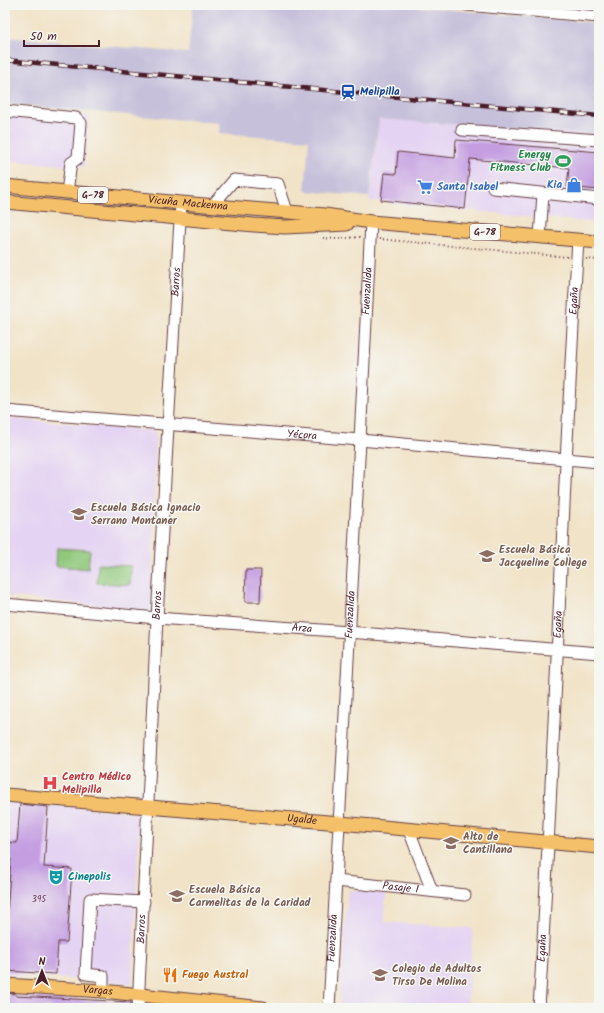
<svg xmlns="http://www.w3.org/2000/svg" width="604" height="1013" font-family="Kalam,sans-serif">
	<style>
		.built { fill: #e4d3f2 }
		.industrial { fill: #c6c0da }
		.green { fill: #90c87b; stroke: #6d7453 }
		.building { fill: #c49ee1 }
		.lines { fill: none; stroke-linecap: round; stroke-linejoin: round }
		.minor-casing { stroke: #633c42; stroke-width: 13 }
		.major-casing { stroke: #633c42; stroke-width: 15 }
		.path { stroke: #633c42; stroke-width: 2; stroke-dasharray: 1 3; stroke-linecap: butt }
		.minor { stroke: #fff; stroke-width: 11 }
		.major { stroke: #f4c16a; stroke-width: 13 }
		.rail-casing { stroke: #4a1f2b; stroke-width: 4.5 }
		.rail { stroke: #f6f6f2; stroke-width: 3; stroke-dasharray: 9; stroke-linecap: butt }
		.labels { text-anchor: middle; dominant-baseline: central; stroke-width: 3; stroke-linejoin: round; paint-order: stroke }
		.number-label { font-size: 9px; fill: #683f58 }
		.shield { fill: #f6f6f2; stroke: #7e6067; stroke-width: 1 }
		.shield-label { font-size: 10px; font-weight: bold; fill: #4a1f2b }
		.transit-label { font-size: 11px; font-weight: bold; fill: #164399; stroke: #f6f6f2; text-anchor: start }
		.leisure-label { font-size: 11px; font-weight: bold; fill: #27864d; stroke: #f6f6f2; text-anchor: end }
		.shop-label { font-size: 11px; font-weight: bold; fill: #366cbe; stroke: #f6f6f2; text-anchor: end }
		.street-label { font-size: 11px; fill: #4a1f2b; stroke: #f6f6f2 }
		.education-label { font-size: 11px; font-weight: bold; fill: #785e54; stroke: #f6f6f2; text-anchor: start }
		.health-label { font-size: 11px; font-weight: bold; fill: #be3a42; stroke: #f6f6f2; text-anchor: start }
		.culture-label { font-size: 11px; font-weight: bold; fill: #0d838f; stroke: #f6f6f2; text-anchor: start }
		.food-label { font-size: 11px; font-weight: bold; fill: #c56008; stroke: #f6f6f2; text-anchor: start }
	</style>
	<rect width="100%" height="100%" fill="#f6f6f2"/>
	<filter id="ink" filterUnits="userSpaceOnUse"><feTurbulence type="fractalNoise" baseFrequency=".025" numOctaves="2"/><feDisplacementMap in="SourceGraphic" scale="8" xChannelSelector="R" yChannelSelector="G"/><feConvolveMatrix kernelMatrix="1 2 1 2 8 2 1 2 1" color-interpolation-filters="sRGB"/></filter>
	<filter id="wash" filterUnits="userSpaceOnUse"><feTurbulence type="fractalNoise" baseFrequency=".012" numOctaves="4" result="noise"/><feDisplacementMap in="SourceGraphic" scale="16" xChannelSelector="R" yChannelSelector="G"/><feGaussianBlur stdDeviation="0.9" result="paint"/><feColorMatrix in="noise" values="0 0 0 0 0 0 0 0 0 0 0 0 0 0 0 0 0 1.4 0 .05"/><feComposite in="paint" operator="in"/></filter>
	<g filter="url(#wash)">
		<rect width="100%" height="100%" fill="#f1e3c7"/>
		<g class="built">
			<path d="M5 107 89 116 84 167 5 160Z"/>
			<path d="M379 119 599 135V223L369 201Z"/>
			<path d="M5 418 156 431 151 611 5 596Z"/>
			<path d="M5 801 140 813 132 984 5 974Z"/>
			<path d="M348 890 386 893 384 922 473 928 467 1008H339Z"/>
		</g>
		<path class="industrial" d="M193 5H398L599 23V135L379 119 369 197 305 191 309 140 219 133V123L5 104V37L188 53Z"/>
		<g class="green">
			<path d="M57 548 90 550 88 569 56 566Z"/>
			<path d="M98 564 131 566 130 585 97 583Z"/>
		</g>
		<g id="blocks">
			<g class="building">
				<path d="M456 140 599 152V190L567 187 569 168 470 159 465 209 381 200 384 173 396 174 398 152 455 158Z"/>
				<path d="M246 570H261L260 602H245Z"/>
				<path d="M20 804 48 807 44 867 72 869 67 942H58L56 974 5 971V928H6L11 859H5V842L17 843Z"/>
				<path d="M5 993 16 994V996L131 1002V1008H5Z"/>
			</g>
		</g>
	</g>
	<g filter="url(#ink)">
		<use href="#blocks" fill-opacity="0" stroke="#633c42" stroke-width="1"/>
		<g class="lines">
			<defs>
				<g id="minor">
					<path d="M467 5 599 17"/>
					<path d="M5 111 76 118 81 123 78 158 71 163 67 192"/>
					<path d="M462 130 599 140"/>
					<path d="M493 188 599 199"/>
					<path d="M212 206 234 180 278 184 287 211"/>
					<path d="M540 237 543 194"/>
					<path id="s1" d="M5 411 360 440 599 462"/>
					<path id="s2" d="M5 604 157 618 349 632 599 653"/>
					<path d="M409 830 432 891"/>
					<path id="s3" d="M336 881 465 895"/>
					<path d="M103 991V976L86 974 90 899 144 902"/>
					<path id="s4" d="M138 1008 157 618 181 203"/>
					<path id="s5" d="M329 1008 360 440 371 222"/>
					<path id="s6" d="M539 1008C555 752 562 496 578 240"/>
				</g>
				<g id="major">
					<path id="s7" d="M5 186 181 203 325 215 371 222 599 242"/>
					<path d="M5 202 254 225 285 227 347 224"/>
					<path id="s8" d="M5 795 340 823 599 847"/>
					<path id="s9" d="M5 985 103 991 263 1008"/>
				</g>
			</defs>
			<use href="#minor" class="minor-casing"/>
			<use href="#major" class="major-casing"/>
			<g class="path">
				<path d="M323 238 336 239 361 237"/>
				<path d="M379 239 568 257"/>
				<path d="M586 259 599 260"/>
			</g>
			<use href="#minor" class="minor"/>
			<use href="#major" class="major"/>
			<defs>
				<path id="rail" d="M5 60 599 116"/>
			</defs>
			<use href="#rail" class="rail-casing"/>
			<use href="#rail" class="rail"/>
		</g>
	</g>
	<defs>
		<symbol id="station-bare" viewBox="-9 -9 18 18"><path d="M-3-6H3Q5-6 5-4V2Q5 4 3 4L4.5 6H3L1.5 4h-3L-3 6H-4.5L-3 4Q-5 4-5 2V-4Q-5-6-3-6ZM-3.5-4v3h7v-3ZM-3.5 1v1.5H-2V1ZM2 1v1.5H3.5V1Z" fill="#1a4fb4" stroke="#f6f6f2" stroke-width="2.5" paint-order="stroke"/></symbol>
		<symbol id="stadium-bare" viewBox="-9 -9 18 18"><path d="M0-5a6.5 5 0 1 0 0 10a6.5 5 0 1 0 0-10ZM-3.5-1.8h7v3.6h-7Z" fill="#2e9e5b" stroke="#f6f6f2" stroke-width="2.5" paint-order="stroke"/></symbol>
		<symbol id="shop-bare" viewBox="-9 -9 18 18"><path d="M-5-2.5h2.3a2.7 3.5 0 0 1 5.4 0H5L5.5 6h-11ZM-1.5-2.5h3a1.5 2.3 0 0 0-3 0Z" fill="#3f7fe0" stroke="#f6f6f2" stroke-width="2.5" paint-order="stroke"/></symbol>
		<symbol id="supermarket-bare" viewBox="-9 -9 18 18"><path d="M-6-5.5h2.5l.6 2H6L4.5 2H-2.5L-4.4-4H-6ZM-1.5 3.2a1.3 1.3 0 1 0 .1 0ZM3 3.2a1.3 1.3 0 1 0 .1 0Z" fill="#3f7fe0" stroke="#f6f6f2" stroke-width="2.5" paint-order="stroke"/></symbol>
		<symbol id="school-bare" viewBox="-9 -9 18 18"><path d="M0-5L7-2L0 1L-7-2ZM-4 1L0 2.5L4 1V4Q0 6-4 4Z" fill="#8d6e63" stroke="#f6f6f2" stroke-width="2.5" paint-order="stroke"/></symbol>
		<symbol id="hospital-bare" viewBox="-9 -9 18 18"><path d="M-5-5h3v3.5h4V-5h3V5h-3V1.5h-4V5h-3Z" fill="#e0444e" stroke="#f6f6f2" stroke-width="2.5" paint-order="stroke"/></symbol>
		<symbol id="theatre-bare" viewBox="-9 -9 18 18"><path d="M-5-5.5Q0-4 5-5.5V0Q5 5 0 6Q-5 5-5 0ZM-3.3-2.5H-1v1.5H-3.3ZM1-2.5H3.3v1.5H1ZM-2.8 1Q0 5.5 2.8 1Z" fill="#0f9aa8" stroke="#f6f6f2" stroke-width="2.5" paint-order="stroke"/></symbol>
		<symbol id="restaurant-bare" viewBox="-9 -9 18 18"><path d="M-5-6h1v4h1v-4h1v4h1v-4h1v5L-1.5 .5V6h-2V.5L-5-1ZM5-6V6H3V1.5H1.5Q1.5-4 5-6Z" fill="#e8710a" stroke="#f6f6f2" stroke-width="2.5" paint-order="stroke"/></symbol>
	</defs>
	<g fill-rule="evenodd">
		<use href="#station-bare" x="337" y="81" width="22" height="22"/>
		<use href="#stadium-bare" x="552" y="150" width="22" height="22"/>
		<use href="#shop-bare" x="563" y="174" width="22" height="22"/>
		<use href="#supermarket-bare" x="414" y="176" width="22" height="22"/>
		<use href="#school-bare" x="68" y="503" width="22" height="22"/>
		<use href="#school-bare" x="476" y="545" width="22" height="22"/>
		<use href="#hospital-bare" x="39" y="772" width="22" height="22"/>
		<use href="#school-bare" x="440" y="832" width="22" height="22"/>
		<use href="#theatre-bare" x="45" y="866" width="22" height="22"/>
		<use href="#school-bare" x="166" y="885" width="22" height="22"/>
		<use href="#restaurant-bare" x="159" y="964" width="22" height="22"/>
		<use href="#school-bare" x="369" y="964" width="22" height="22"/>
	</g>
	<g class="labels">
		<g class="number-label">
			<text x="39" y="899">395</text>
		</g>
		<g class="shield">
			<rect x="78" y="187" width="30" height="16" rx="3"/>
			<rect x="470" y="224" width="30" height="16" rx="3"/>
		</g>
		<g class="shield-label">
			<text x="93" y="195">G-78</text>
			<text x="485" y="232">G-78</text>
		</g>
		<g class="transit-label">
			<text x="360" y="92">Melipilla</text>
		</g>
		<g class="leisure-label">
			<text x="551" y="155">Energy<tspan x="551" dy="13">Fitness Club</tspan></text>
		</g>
		<g class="shop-label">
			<text x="562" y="185">Kia</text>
			<text x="437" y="187" text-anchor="start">Santa Isabel</text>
		</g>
		<g class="street-label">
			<text stroke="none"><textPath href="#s7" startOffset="184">Vicuña Mackenna</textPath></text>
			<text stroke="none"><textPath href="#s4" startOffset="727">Barros</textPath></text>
			<text stroke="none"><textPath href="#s5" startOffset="718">Fuenzalida</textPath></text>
			<text stroke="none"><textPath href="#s6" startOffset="708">Egaña</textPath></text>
			<text stroke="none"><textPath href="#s1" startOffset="298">Yécora</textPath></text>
			<text stroke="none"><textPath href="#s4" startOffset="403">Barros</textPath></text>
			<text stroke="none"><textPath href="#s5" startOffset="394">Fuenzalida</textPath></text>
			<text stroke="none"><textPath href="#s6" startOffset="384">Egaña</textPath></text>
			<text stroke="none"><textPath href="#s2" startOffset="298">Arza</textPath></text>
			<text stroke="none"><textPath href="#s8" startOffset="298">Ugalde</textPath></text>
			<text stroke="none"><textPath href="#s3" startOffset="65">Pasaje 1</textPath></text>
			<text stroke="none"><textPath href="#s4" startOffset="79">Barros</textPath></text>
			<text stroke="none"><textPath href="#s5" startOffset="70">Fuenzalida</textPath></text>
			<text stroke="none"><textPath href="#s6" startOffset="60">Egaña</textPath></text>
			<text stroke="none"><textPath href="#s9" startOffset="93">Vargas</textPath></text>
		</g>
		<g class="education-label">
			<text x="91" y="508">Escuela Básica Ignacio<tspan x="91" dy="13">Serrano Montaner</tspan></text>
			<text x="499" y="550">Escuela Básica<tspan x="499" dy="13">Jacqueline College</tspan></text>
			<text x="463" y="837">Alto de<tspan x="463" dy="13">Cantillana</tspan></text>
			<text x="189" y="890">Escuela Básica<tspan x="189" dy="13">Carmelitas de la Caridad</tspan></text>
			<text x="392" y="969">Colegio de Adultos<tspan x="392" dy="13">Tirso De Molina</tspan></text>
		</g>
		<g class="health-label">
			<text x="62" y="777">Centro Médico<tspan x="62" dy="13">Melipilla</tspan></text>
		</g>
		<g class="culture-label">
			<text x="68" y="877">Cinepolis</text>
		</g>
		<g class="food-label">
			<text x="182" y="975">Fuego Austral</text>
		</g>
	</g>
	<rect width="604" height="1013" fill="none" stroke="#f6f6f2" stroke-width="20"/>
	<g transform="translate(42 971)" stroke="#f6f6f2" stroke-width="3" paint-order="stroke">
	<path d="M0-3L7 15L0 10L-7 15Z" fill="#4a1f2b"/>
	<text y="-6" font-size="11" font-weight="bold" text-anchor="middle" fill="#4a1f2b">N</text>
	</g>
	<path d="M24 40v6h75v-6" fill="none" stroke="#4a1f2b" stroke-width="2"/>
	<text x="30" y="40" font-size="12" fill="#4a1f2b" stroke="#f6f6f2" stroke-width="3" paint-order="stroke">50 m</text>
</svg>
